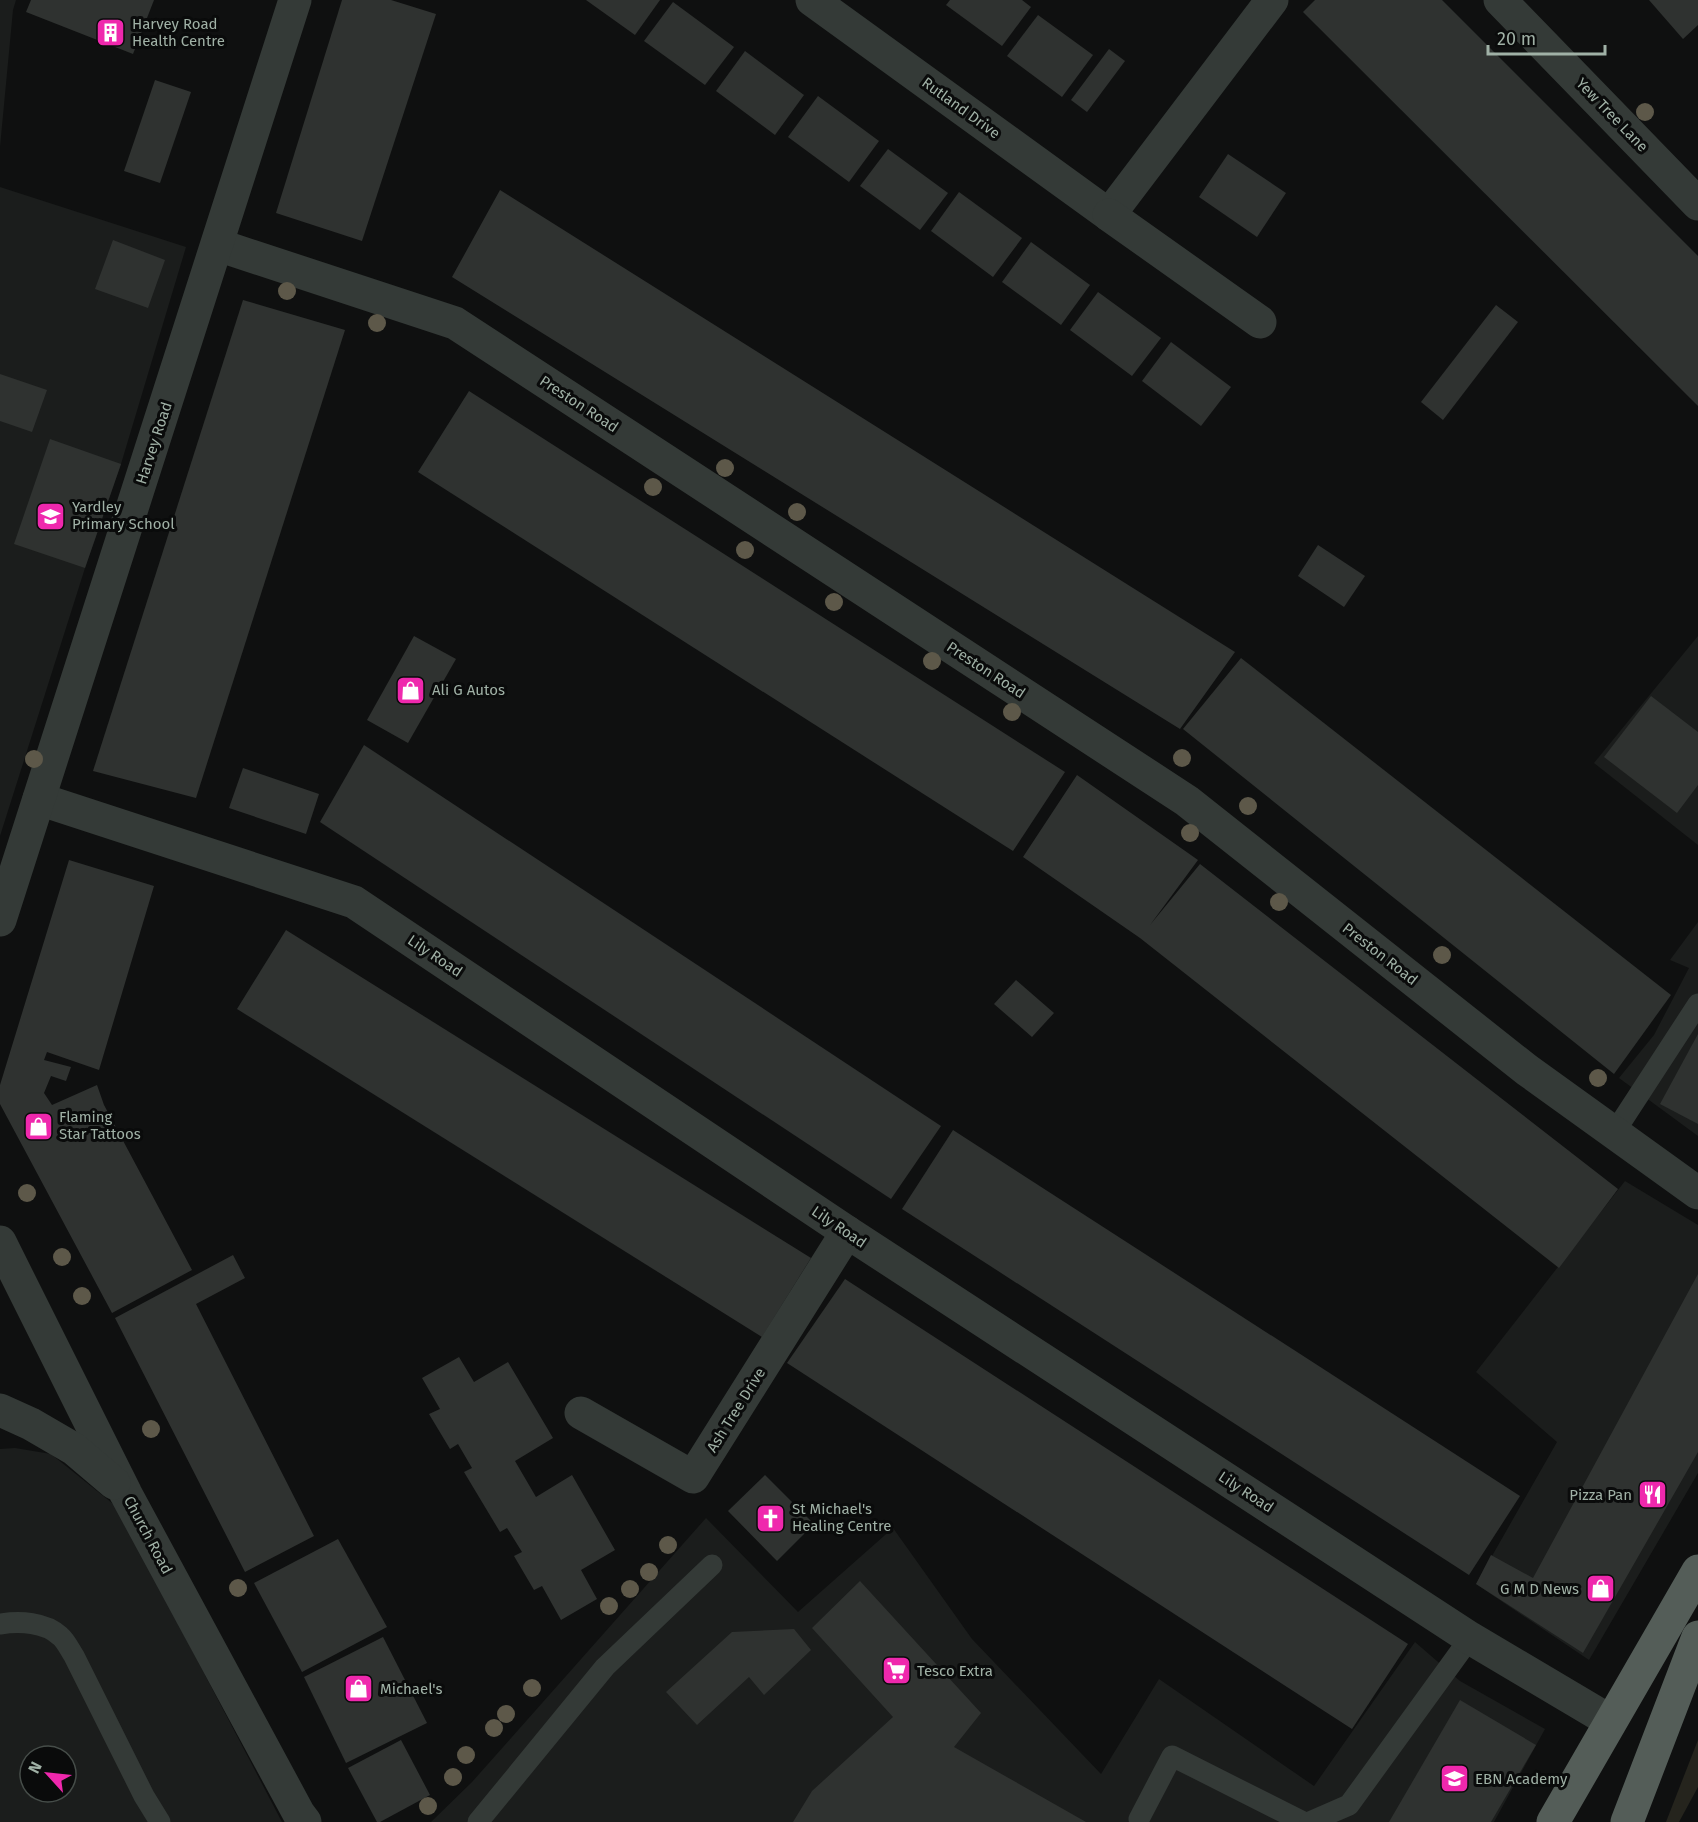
<svg xmlns="http://www.w3.org/2000/svg" width="1698" height="1822" font-family="'Fira Sans',sans-serif">
	<style>
		.built { fill: #1b1d1c; fill-rule: evenodd }
		.green { fill: #25241d }
		.building { fill: #2f3230 }
		.lines { fill: none; stroke-linecap: round; stroke-linejoin: round }
		.service { stroke: #343a37; stroke-width: 21 }
		.minor { stroke: #343a37; stroke-width: 33 }
		.tertiary { stroke: #343a37; stroke-width: 33 }
		.trunk { stroke: #545d58; stroke-width: 33 }
		.tree { fill: #5d5849 }
		.labels { text-anchor: middle; dominant-baseline: central; stroke-width: 6; stroke-linejoin: round; paint-order: stroke }
		.poi-label { font-size: 15px; fill: #a0b1a6; stroke: #0a0b0b; text-anchor: start }
		.street-label { font-size: 15px; fill: #a0b1a6; stroke: #0a0b0b }
	</style>
	<rect width="100%" height="100%" fill="#0f1010"/>
	<g class="built">
		<path d="M0 0H16L13 10 0 147Z"/>
		<path d="M0 187 186 247 121 464 85 568 0 836Z"/>
		<path d="M1698 636V845L1594 763Z"/>
		<path d="M1698 922V1136L1619 1078 1654 1035 1689 968 1670 960Z"/>
		<path d="M1625 1181 1698 1225V1473L1589 1660 1476 1584 1557 1442 1476 1372Z"/>
		<path d="M15 1448 51 1454 117 1507 282 1822H0V1449ZM30 1756H66V1792H30Z"/>
		<path d="M706 1518 798 1612 893 1528 972 1639 1101 1774 1159 1679 1314 1786 1415 1642 1460 1681 1545 1729 1494 1822H431L472 1782Z"/>
	</g>
	<path class="green" d="M1698 1740V1787L1679 1822H1666Z"/>
	<g class="building">
		<path d="M31 0H154L133 54 26 12Z"/>
		<path d="M342 0H391L436 14 362 241 276 213Z"/>
		<path d="M586 0H660L635 35Z"/>
		<path d="M950 0H1022L1031 7 1002 46 946 5Z"/>
		<path d="M1315 0H1442L1698 256V406L1303 12Z"/>
		<path d="M1649 0H1698V25L1683 39Z"/>
		<path d="M673 2 734 47 705 85 644 41Z"/>
		<path d="M1038 15 1093 55 1062 97 1007 56Z"/>
		<path d="M1109 49 1125 61 1087 112 1071 100Z"/>
		<path d="M745 51 804 95 775 135 716 91Z"/>
		<path d="M155 80 191 92 160 183 124 171Z"/>
		<path d="M818 96 879 141 849 182 788 137Z"/>
		<path d="M888 149 948 193 920 230 860 186Z"/>
		<path d="M1228 154 1286 193 1257 237 1199 197Z"/>
		<path d="M500 190 1133 588 1235 652 1180 729 452 277Z"/>
		<path d="M959 192 1022 238 993 277 931 231Z"/>
		<path d="M113 240 165 260 148 308 95 289Z"/>
		<path d="M1031 242 1090 285 1061 325 1002 282Z"/>
		<path d="M1098 292 1161 338 1132 376 1070 330Z"/>
		<path d="M243 300 345 330 196 798 93 771Z"/>
		<path d="M1496 305 1518 322 1443 420 1421 402Z"/>
		<path d="M1171 342 1231 387 1201 426 1142 381Z"/>
		<path d="M0 374 47 390 32 432 0 421Z"/>
		<path d="M469 391 1065 772 1013 851 418 472Z"/>
		<path d="M50 439 121 464 85 568 14 544Z"/>
		<path d="M1318 545 1365 576 1344 607 1298 576Z"/>
		<path d="M414 636 456 659 408 743 367 720Z"/>
		<path d="M1241 658 1671 995 1614 1074 1183 729Z"/>
		<path d="M1651 696 1698 732V785L1677 813 1604 757Z"/>
		<path d="M364 745 941 1126 891 1199 320 822Z"/>
		<path d="M243 768 319 794 306 834 229 808Z"/>
		<path d="M1077 775 1198 860 1150 925 1200 864 1618 1189 1559 1268 1140 938 1023 857Z"/>
		<path d="M69 860 154 886 99 1070 47 1052 44 1060 71 1067 66 1081 51 1076 44 1093 52 1105 97 1085 104 1105 192 1270 112 1313 0 1104V1085Z"/>
		<path d="M286 930 811 1258 762 1337 237 1009Z"/>
		<path d="M1016 980 1054 1013 1032 1037 994 1004Z"/>
		<path d="M1698 1034V1124L1660 1104Z"/>
		<path d="M953 1130 1520 1496 1469 1575 902 1209Z"/>
		<path d="M233 1255 245 1278 196 1304 314 1536 245 1572 115 1318Z"/>
		<path d="M1698 1274V1452L1583 1653 1476 1584 1491 1555 1533 1578Z"/>
		<path d="M845 1279 1408 1644 1352 1729 787 1363Z"/>
		<path d="M459 1357 474 1382 508 1362 553 1438 515 1461 536 1497 572 1475 615 1550 581 1570 597 1599 561 1620 542 1586 534 1590 514 1556 522 1552 507 1528 500 1532 464 1472 472 1468 458 1444 450 1449 429 1414 440 1409 422 1378Z"/>
		<path d="M765 1475 814 1524 777 1561 728 1511Z"/>
		<path d="M338 1539 387 1627 302 1672 254 1583Z"/>
		<path d="M860 1581 981 1713 954 1747 1086 1822H793L812 1791 893 1717 812 1628Z"/>
		<path d="M794 1629 811 1650 764 1695 749 1677 697 1725 666 1692 732 1632Z"/>
		<path d="M383 1637 427 1723 346 1763 304 1677Z"/>
		<path d="M1460 1700 1536 1745 1491 1822H1389Z"/>
		<path d="M401 1740 430 1795 380 1822H377L348 1768Z"/>
	</g>
	<g class="lines">
		<g class="service">
			<path d="M1614 1133 1698 1004"/>
			<path d="M0 1624C20 1621 45 1622 60 1636 66 1641 70 1650 74 1656L144 1796 160 1822"/>
			<path d="M1139 1819 1172 1756 1303 1822"/>
			<path d="M478 1822 605 1667 712 1565"/>
			<path d="M1310 1822 1349 1805 1470 1638"/>
		</g>
		<g class="minor">
			<path d="M812 0 1109 215 1272 0"/>
			<path d="M1109 215 1260 322"/>
			<path d="M218 245 455 323 1187 801 1527 1070 1698 1193"/>
			<path d="M39 799 354 902 847 1232 1470 1638 1610 1721"/>
			<path d="M0 920 295 0"/>
			<path d="M0 1242 126 1494 299 1814 305 1822"/>
			<path d="M0 1410 31 1424 74 1449 114 1483"/>
			<path d="M581 1413 693 1477 847 1232"/>
		</g>
		<path class="tertiary" d="M1500 0 1698 204"/>
		<g class="trunk">
			<path d="M1553 1822 1698 1571"/>
			<path d="M1627 1822 1698 1637"/>
		</g>
	</g>
	<g class="tree">
		<circle cx="1645" cy="112" r="9"/>
		<circle cx="287" cy="291" r="9"/>
		<circle cx="377" cy="323" r="9"/>
		<circle cx="725" cy="468" r="9"/>
		<circle cx="653" cy="487" r="9"/>
		<circle cx="797" cy="512" r="9"/>
		<circle cx="745" cy="550" r="9"/>
		<circle cx="834" cy="602" r="9"/>
		<circle cx="932" cy="661" r="9"/>
		<circle cx="1012" cy="712" r="9"/>
		<circle cx="1182" cy="758" r="9"/>
		<circle cx="34" cy="759" r="9"/>
		<circle cx="1248" cy="806" r="9"/>
		<circle cx="1190" cy="833" r="9"/>
		<circle cx="1279" cy="902" r="9"/>
		<circle cx="1442" cy="955" r="9"/>
		<circle cx="1598" cy="1078" r="9"/>
		<circle cx="27" cy="1193" r="9"/>
		<circle cx="62" cy="1257" r="9"/>
		<circle cx="82" cy="1296" r="9"/>
		<circle cx="151" cy="1429" r="9"/>
		<circle cx="668" cy="1545" r="9"/>
		<circle cx="649" cy="1572" r="9"/>
		<circle cx="238" cy="1588" r="9"/>
		<circle cx="630" cy="1589" r="9"/>
		<circle cx="609" cy="1606" r="9"/>
		<circle cx="532" cy="1688" r="9"/>
		<circle cx="506" cy="1714" r="9"/>
		<circle cx="494" cy="1728" r="9"/>
		<circle cx="466" cy="1755" r="9"/>
		<circle cx="453" cy="1777" r="9"/>
		<circle cx="428" cy="1806" r="9"/>
	</g>
	<defs>
		<symbol id="building-square" viewBox="-11 -11 22 22"><rect x="-9" y="-9" width="18" height="18" rx="4" fill="#ef28ad" stroke="#0a0b0b"/><path d="M-4-6H4V6H1V3H-1V6H-4ZM-2.5-4.3h1.7v1.8h-1.7ZM.8-4.3h1.7v1.8H.8ZM-2.5-1h1.7V.8h-1.7ZM.8-1h1.7V.8H.8Z" fill="#fff"/></symbol>
		<symbol id="school-square" viewBox="-11 -11 22 22"><rect x="-9" y="-9" width="18" height="18" rx="4" fill="#ef28ad" stroke="#0a0b0b"/><path d="M0-5L7-2L0 1L-7-2ZM-4 1L0 2.5L4 1V4Q0 6-4 4Z" fill="#fff"/></symbol>
		<symbol id="shop-square" viewBox="-11 -11 22 22"><rect x="-9" y="-9" width="18" height="18" rx="4" fill="#ef28ad" stroke="#0a0b0b"/><path d="M-5-2.5h2.3a2.7 3.5 0 0 1 5.4 0H5L5.5 6h-11ZM-1.5-2.5h3a1.5 2.3 0 0 0-3 0Z" fill="#fff"/></symbol>
		<symbol id="restaurant-square" viewBox="-11 -11 22 22"><rect x="-9" y="-9" width="18" height="18" rx="4" fill="#ef28ad" stroke="#0a0b0b"/><path d="M-5-6h1v4h1v-4h1v4h1v-4h1v5L-1.5 .5V6h-2V.5L-5-1ZM5-6V6H3V1.5H1.5Q1.5-4 5-6Z" fill="#fff"/></symbol>
		<symbol id="church-square" viewBox="-11 -11 22 22"><rect x="-9" y="-9" width="18" height="18" rx="4" fill="#ef28ad" stroke="#0a0b0b"/><path d="M-1.2-6h2.4v3.5h3.3v2.4h-3.3V6h-2.4V-.1h-3.3v-2.4h3.3Z" fill="#fff"/></symbol>
		<symbol id="supermarket-square" viewBox="-11 -11 22 22"><rect x="-9" y="-9" width="18" height="18" rx="4" fill="#ef28ad" stroke="#0a0b0b"/><path d="M-6-5.5h2.5l.6 2H6L4.5 2H-2.5L-4.4-4H-6ZM-1.5 3.2a1.3 1.3 0 1 0 .1 0ZM3 3.2a1.3 1.3 0 1 0 .1 0Z" fill="#fff"/></symbol>
	</defs>
	<g fill-rule="evenodd">
		<use href="#building-square" x="94" y="16" width="33" height="33"/>
		<use href="#school-square" x="34" y="500" width="33" height="33"/>
		<use href="#shop-square" x="394" y="674" width="33" height="33"/>
		<use href="#shop-square" x="22" y="1110" width="33" height="33"/>
		<use href="#restaurant-square" x="1636" y="1478" width="33" height="33"/>
		<use href="#church-square" x="754" y="1502" width="33" height="33"/>
		<use href="#shop-square" x="1584" y="1572" width="33" height="33"/>
		<use href="#supermarket-square" x="880" y="1654" width="33" height="33"/>
		<use href="#shop-square" x="342" y="1672" width="33" height="33"/>
		<use href="#school-square" x="1438" y="1762" width="33" height="33"/>
	</g>
	<g class="labels">
		<g class="poi-label">
			<text x="132" y="24">Harvey Road<tspan x="132" dy="17">Health Centre</tspan></text>
			<text x="72" y="507">Yardley<tspan x="72" dy="17">Primary School</tspan></text>
			<text x="432" y="690">Ali G Autos</text>
			<text x="59" y="1117">Flaming<tspan x="59" dy="17">Star Tattoos</tspan></text>
			<text x="1632" y="1495" text-anchor="end">Pizza Pan</text>
			<text x="792" y="1509">St Michael's<tspan x="792" dy="17">Healing Centre</tspan></text>
			<text x="1579" y="1589" text-anchor="end">G M D News</text>
			<text x="917" y="1671">Tesco Extra</text>
			<text x="380" y="1689">Michael's</text>
			<text x="1475" y="1779">EBN Academy</text>
		</g>
		<g class="street-label">
			<text transform="translate(961 108) rotate(36)">Rutland Drive</text>
			<text transform="translate(1612 115) rotate(46)">Yew Tree Lane</text>
			<text transform="translate(579 404) rotate(33)">Preston Road</text>
			<text transform="translate(154 443) rotate(-72)">Harvey Road</text>
			<text transform="translate(986 670) rotate(33)">Preston Road</text>
			<text transform="translate(1380 954) rotate(38)">Preston Road</text>
			<text transform="translate(435 956) rotate(34)">Lily Road</text>
			<text transform="translate(839 1227) rotate(34)">Lily Road</text>
			<text transform="translate(736 1410) rotate(-58)">Ash Tree Drive</text>
			<text transform="translate(1246 1492) rotate(33)">Lily Road</text>
			<text transform="translate(148 1535) rotate(62)">Church Road</text>
		</g>
	</g>
	<g transform="translate(48 1774) rotate(297)"><circle r="28" fill="#0a0b0b" stroke="#464d49" stroke-width="1.5"/>
	<path d="M0-4.5L10 22L0 15L-10 22Z" fill="#ef28ad"/>
	<text y="-9" font-size="16" font-weight="bold" text-anchor="middle" fill="#a0b1a6">N</text>
	</g>
	<path d="M1488 45v9h117v-9" fill="none" stroke="#a0b1a6" stroke-width="3"/>
	<text x="1497" y="45" font-size="18" fill="#a0b1a6" stroke="#0a0b0b" stroke-width="4.5" paint-order="stroke">20 m</text>
</svg>
